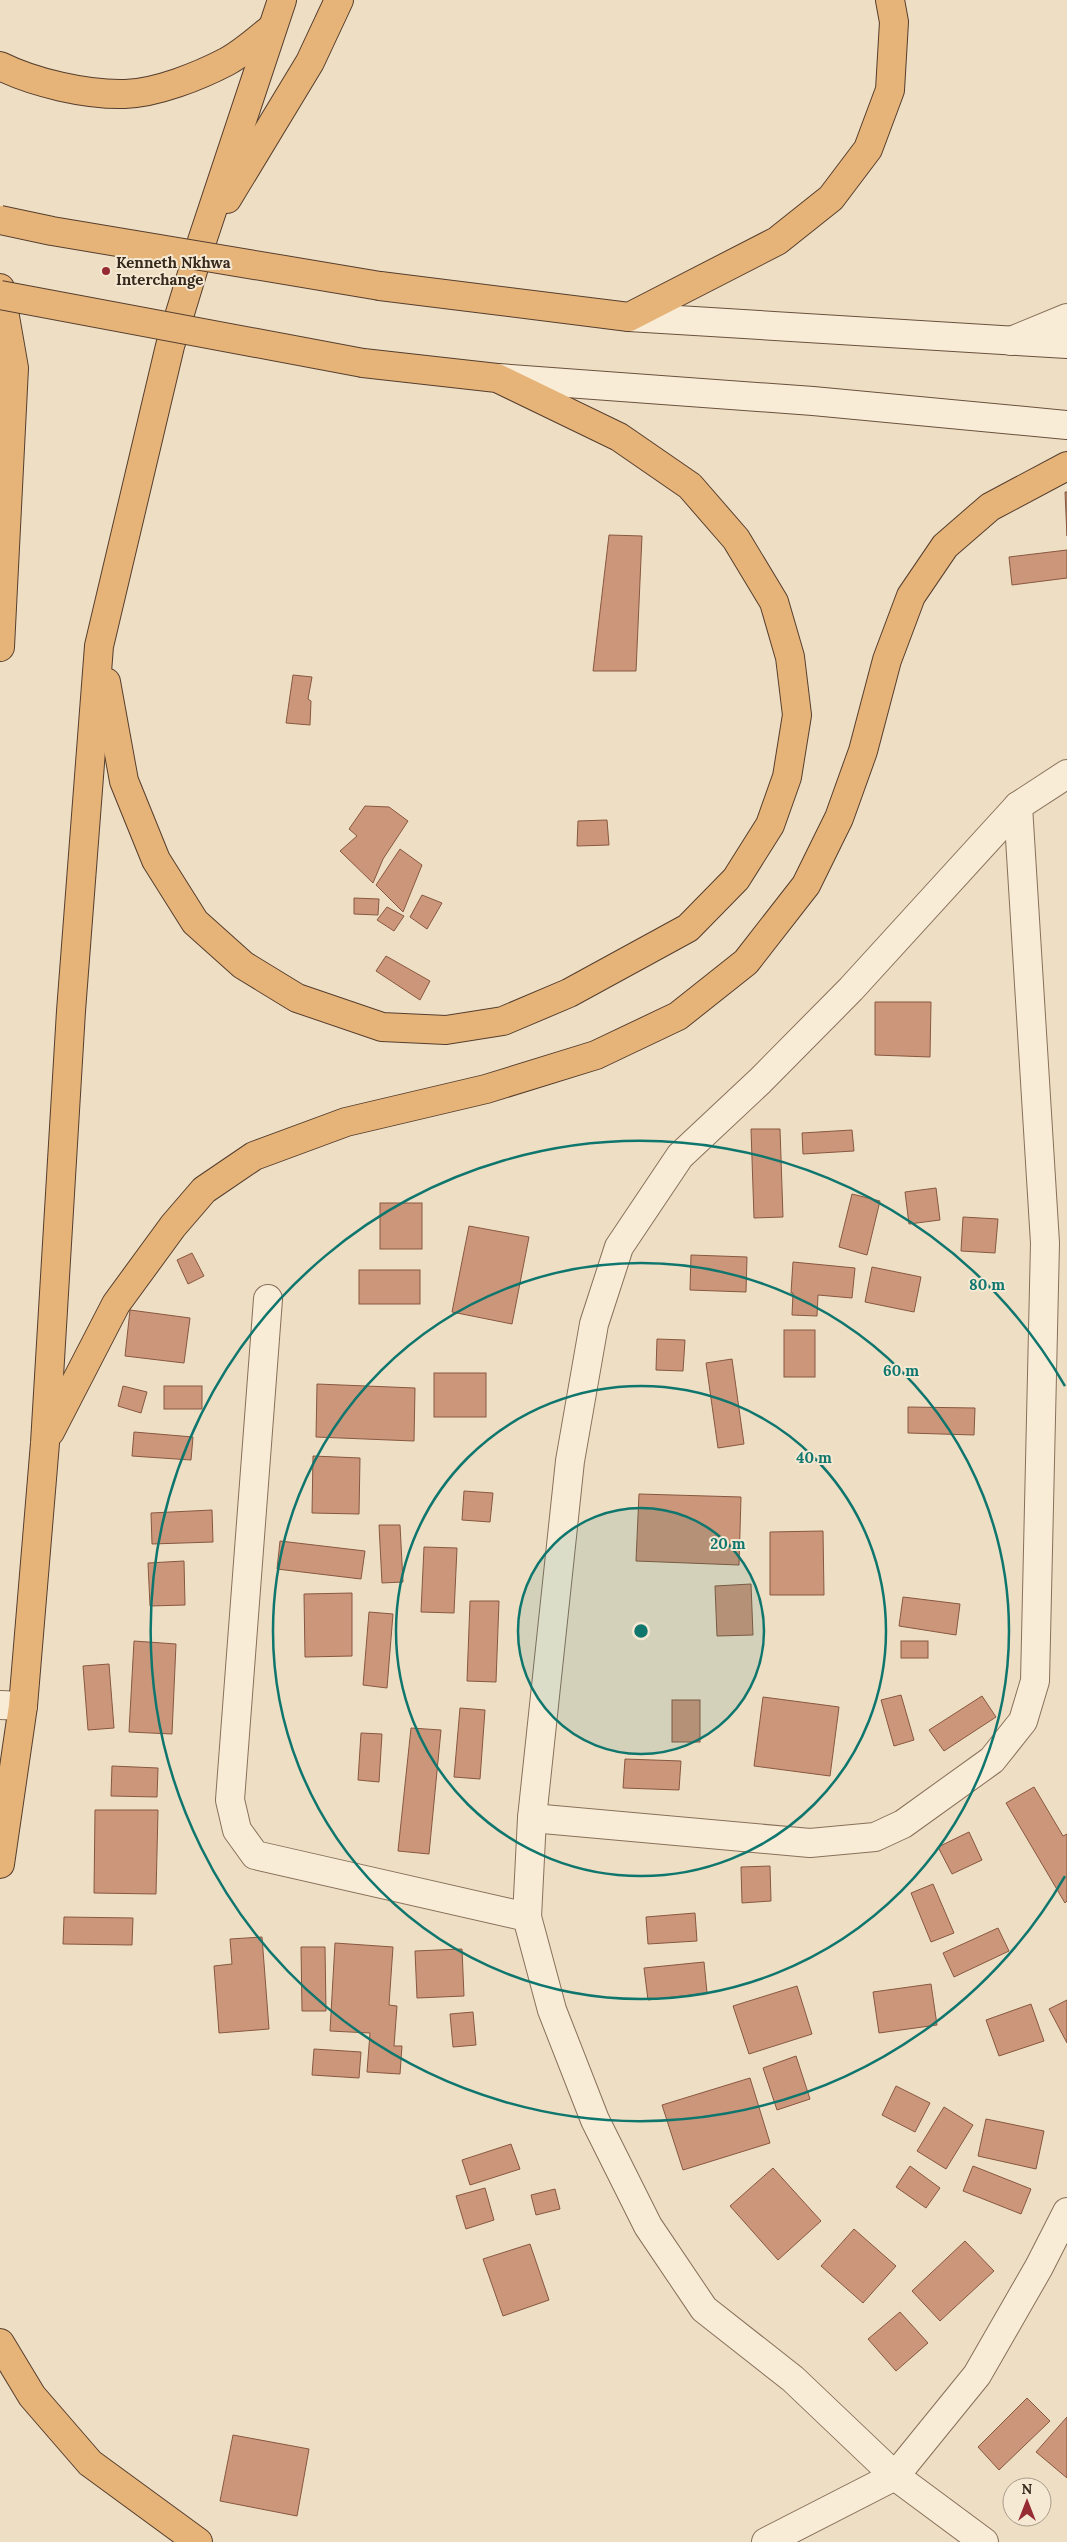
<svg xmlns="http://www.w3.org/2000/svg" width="1067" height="2542" font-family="Lora,serif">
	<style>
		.building { fill: #cc967a; stroke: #875840 }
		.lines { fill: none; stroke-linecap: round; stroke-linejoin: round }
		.minor-casing { stroke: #88705a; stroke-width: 30 }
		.secondary-casing { stroke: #6a513d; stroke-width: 30 }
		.trunk-casing { stroke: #563e2e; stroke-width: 30 }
		.minor { stroke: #f8ecd7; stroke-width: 28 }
		.secondary { stroke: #f8ecd7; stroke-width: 28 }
		.trunk { stroke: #e6b478; stroke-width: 28 }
		.trunk-bridge-casing { stroke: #563e2e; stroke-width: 30; stroke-linecap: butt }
		.trunk-bridge { stroke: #e6b478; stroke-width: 28 }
		.ring { fill: none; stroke: #0f766e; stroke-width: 2.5 }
		.poi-dot { fill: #972b33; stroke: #f5e9d3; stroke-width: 2 }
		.labels { text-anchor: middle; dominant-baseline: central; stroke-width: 4; stroke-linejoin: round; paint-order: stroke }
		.poi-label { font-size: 15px; font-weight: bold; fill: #38291e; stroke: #f5e9d3; text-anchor: start }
		.centre { fill: #0f766e; stroke: #f5e9d3; stroke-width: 2.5 }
		.ring-label { font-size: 15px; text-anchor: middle; font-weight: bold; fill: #0f766e; stroke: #f5e9d3; stroke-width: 4; stroke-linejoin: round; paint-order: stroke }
	</style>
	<rect width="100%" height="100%" fill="#eedec4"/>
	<g class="building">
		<path d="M1065 492H1067V536Z"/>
		<path d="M609 535 642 536 636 671H593Z"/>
		<path d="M1067 550V578L1012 585 1009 557Z"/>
		<path d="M293 675 312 677 308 699 311 701 310 725 286 723Z"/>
		<path d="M365 806 389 807 408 821 383 859 373 883 340 851 357 836 349 829Z"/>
		<path d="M607 820 609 845 577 846 578 821Z"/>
		<path d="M400 849 422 865 403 912 376 885Z"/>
		<path d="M422 895 442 903 427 929 410 917Z"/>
		<path d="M354 898 379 899 378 915 354 914Z"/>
		<path d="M387 907 404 916 394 931 377 920Z"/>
		<path d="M386 956 430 981 420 1000 376 971Z"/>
		<path d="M875 1002H931L930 1057 875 1055Z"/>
		<path d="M751 1129H780L783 1217 754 1218Z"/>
		<path d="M852 1130 854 1151 803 1154 802 1133Z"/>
		<path d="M936 1188 940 1220 909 1224 905 1192Z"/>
		<path d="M852 1194 880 1201 867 1255 839 1247Z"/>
		<rect x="380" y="1203" width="42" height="46"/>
		<path d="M963 1217 998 1219 995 1253 961 1251Z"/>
		<path d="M469 1226 529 1237 512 1324 452 1312Z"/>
		<path d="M192 1253 204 1276 188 1284 177 1260Z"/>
		<path d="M691 1255 747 1257 746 1292 690 1290Z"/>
		<path d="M793 1262 855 1268 852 1298 818 1295 817 1316 792 1315 793 1293H791Z"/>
		<path d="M872 1267 921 1277 914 1312 865 1302Z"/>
		<rect x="359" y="1270" width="61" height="34"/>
		<path d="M130 1310 190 1318 184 1363 125 1356Z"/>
		<rect x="784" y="1330" width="31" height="47"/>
		<path d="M657 1339 685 1340 683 1371 656 1370Z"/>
		<path d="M732 1359 744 1444 718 1448 706 1363Z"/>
		<rect x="434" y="1373" width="52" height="44"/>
		<path d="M317 1384 415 1388 414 1441 316 1437Z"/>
		<path d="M123 1386 147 1392 141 1413 118 1406Z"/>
		<rect x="164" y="1386" width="38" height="23"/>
		<path d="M908 1407 975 1408 974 1435 908 1433Z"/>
		<path d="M134 1432 193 1437 191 1460 132 1456Z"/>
		<path d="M313 1456 360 1458 359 1514 312 1513Z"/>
		<path d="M464 1491 493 1493 490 1522 462 1520Z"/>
		<path d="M639 1494 741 1497 739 1565 636 1561Z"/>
		<path d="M212 1510 213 1542 152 1544 151 1513Z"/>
		<path d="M379 1525H400L403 1582 382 1583Z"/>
		<path d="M823 1531 824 1595H770V1532Z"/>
		<path d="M280 1541 365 1551 361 1579 277 1569Z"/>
		<path d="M424 1547 457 1548 454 1613 421 1612Z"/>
		<path d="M184 1561 185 1605 150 1606 148 1563Z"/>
		<path d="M751 1584 753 1635 717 1636 715 1586Z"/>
		<path d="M352 1593V1656L305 1657 304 1594Z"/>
		<path d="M903 1597 960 1604 956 1635 899 1626Z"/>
		<path d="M470 1601H499L496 1682 467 1681Z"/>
		<path d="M369 1612 393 1614 387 1688 363 1685Z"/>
		<path d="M134 1641 176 1644 172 1734 129 1732Z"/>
		<rect x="901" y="1641" width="27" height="17"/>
		<path d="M109 1664 114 1728 88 1730 83 1666Z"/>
		<path d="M901 1695 914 1740 894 1746 881 1700Z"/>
		<path d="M982 1696 996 1717 944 1751 929 1730Z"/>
		<path d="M763 1697 839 1707 830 1776 754 1766Z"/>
		<rect x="672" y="1700" width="28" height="42"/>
		<path d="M460 1708 485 1710 480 1779 454 1777Z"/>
		<path d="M411 1728 441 1730 429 1854 398 1851Z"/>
		<path d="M361 1733 382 1734 379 1782 358 1780Z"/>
		<path d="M625 1759 681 1761 679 1790 623 1788Z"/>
		<path d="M112 1766 158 1768 157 1797 111 1796Z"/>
		<path d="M1034 1787 1063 1836 1067 1834V1901L1065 1903 1006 1803Z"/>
		<path d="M95 1810H158L156 1894 94 1893Z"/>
		<path d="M969 1832 982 1860 952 1874 938 1847Z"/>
		<path d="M770 1866 771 1901 742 1903 741 1867Z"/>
		<path d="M933 1884 954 1933 931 1942 911 1893Z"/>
		<path d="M695 1913 697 1941 648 1944 646 1917Z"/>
		<path d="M64 1917 133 1918 132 1945 63 1944Z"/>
		<path d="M998 1928 1009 1951 954 1977 943 1953Z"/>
		<path d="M262 1937 269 2029 219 2033 214 1966 232 1964 230 1939Z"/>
		<path d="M335 1943 393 1947 389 2005 397 2006 394 2046H402L400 2074 367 2072 370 2033 330 2031Z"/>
		<path d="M301 1947H325L326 2011H302Z"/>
		<path d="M462 1949 464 1996 417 1998 415 1951Z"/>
		<path d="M704 1962 707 1993 648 2000 644 1968Z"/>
		<path d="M931 1984 937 2025 879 2033 873 1992Z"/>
		<path d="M797 1986 812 2034 749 2054 733 2006Z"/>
		<path d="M1067 2000V2043L1049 2009Z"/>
		<path d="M1031 2004 1044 2041 999 2056 986 2020Z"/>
		<path d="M473 2012 476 2045 453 2047 450 2014Z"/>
		<path d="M314 2049 361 2052 359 2078 312 2075Z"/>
		<path d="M796 2056 810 2099 777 2110 763 2068Z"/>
		<path d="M750 2078 770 2143 683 2170 662 2105Z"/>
		<path d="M896 2086 930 2103 915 2132 882 2115Z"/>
		<path d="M944 2107 973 2125 946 2169 917 2151Z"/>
		<path d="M986 2119 1044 2131 1036 2169 978 2156Z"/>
		<path d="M511 2144 520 2169 470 2185 462 2160Z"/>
		<path d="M910 2166 940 2188 926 2208 896 2187Z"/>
		<path d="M973 2166 1031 2189 1021 2214 963 2191Z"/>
		<path d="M773 2168 821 2221 778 2260 730 2206Z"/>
		<path d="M485 2188 494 2220 466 2229 456 2196Z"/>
		<path d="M555 2189 560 2209 536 2215 531 2195Z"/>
		<path d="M854 2229 896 2266 863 2303 821 2266Z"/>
		<path d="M965 2241 994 2271 940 2321 912 2291Z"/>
		<path d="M530 2244 549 2300 503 2316 483 2259Z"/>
		<path d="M900 2312 928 2343 896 2371 868 2339Z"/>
		<path d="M1027 2398 1050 2421 999 2470 978 2447Z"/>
		<path d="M1067 2417V2478L1036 2452Z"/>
		<path d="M233 2435 309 2449 297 2516 220 2501Z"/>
	</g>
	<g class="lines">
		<defs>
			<g id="minor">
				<path d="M1011 341 1067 318"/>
				<path d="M268 1299 230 1800 237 1830 255 1855 527 1917"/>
				<path d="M0 1705 23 1706"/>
				<path d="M532 1818 810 1843 875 1837 903 1824 992 1760 1023 1721 1035 1681 1045 1243 1018 806"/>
				<path d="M766 2542 895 2476 977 2375 1039 2267 1067 2212"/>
				<path d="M984 2542 895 2476 793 2379 704 2309 648 2226 595 2120 552 2010 527 1917 532 1818 570 1461 594 1324 619 1247 680 1156 760 1081 851 989 1018 806 1067 774"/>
			</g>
			<g id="secondary">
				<path d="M629 317 1067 344"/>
				<path d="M498 378 813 401 1067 425"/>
			</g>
			<g id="trunk">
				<path d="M0 66C34 83 87 95 125 94 157 93 199 76 226 62 243 53 258 39 272 28"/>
				<path d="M227 199 310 62 339 0"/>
				<path d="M380 286 629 317 777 241 831 198 868 149 890 90 894 22 890 0"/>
				<path d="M0 288 14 368 0 647"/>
				<path d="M106 682 124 781 156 860 195 922 243 965 297 998 382 1027 446 1030 503 1021 569 993 688 928 736 879 770 825 787 777 797 715 790 657 774 602 736 539 690 486 619 437 497 378 363 363"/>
				<path d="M50 1432 116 1304 173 1226 204 1190 254 1156 346 1122 486 1089 596 1055 678 1016 746 962 806 885 839 818 863 751 887 660 911 596 945 546 990 507 1067 466"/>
				<path d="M0 1864 23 1706 45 1443 71 1011 99 646 170 346 202 241 282 0"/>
				<path d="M0 2343 32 2396 90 2463 198 2542"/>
			</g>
		</defs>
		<use href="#minor" class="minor-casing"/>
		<use href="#secondary" class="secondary-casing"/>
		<use href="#trunk" class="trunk-casing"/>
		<use href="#minor" class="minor"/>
		<use href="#secondary" class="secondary"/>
		<use href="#trunk" class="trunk"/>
		<defs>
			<g id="trunk-bridge">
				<path d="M0 220 52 231 380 286"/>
				<path d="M0 295 363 363"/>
			</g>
		</defs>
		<use href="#trunk-bridge" class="trunk-bridge-casing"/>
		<use href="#trunk-bridge" class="trunk-bridge"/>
	</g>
	<circle cx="641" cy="1631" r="123" fill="#0f766e" fill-opacity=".12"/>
	<g class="ring">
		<circle cx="641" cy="1631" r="123"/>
		<circle cx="641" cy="1631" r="245"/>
		<circle cx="641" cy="1631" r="368"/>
		<path d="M1065 1876A490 490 0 1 1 1065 1386"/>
	</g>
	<circle class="poi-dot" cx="106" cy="271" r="5"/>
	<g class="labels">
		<g class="poi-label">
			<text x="116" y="262">Kenneth Nkhwa<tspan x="116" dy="17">Interchange</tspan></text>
		</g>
	</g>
	<circle cx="641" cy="1631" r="8" class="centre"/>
	<g class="ring-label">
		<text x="987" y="1290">80 m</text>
		<text x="901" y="1376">60 m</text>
		<text x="814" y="1463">40 m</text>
		<text x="728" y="1549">20 m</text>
	</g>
	<g transform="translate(1027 2502)"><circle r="24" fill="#f5e9d3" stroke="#a99c8b"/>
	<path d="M0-4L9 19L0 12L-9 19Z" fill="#972b33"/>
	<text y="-8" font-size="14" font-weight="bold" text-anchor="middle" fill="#38291e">N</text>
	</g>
</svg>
